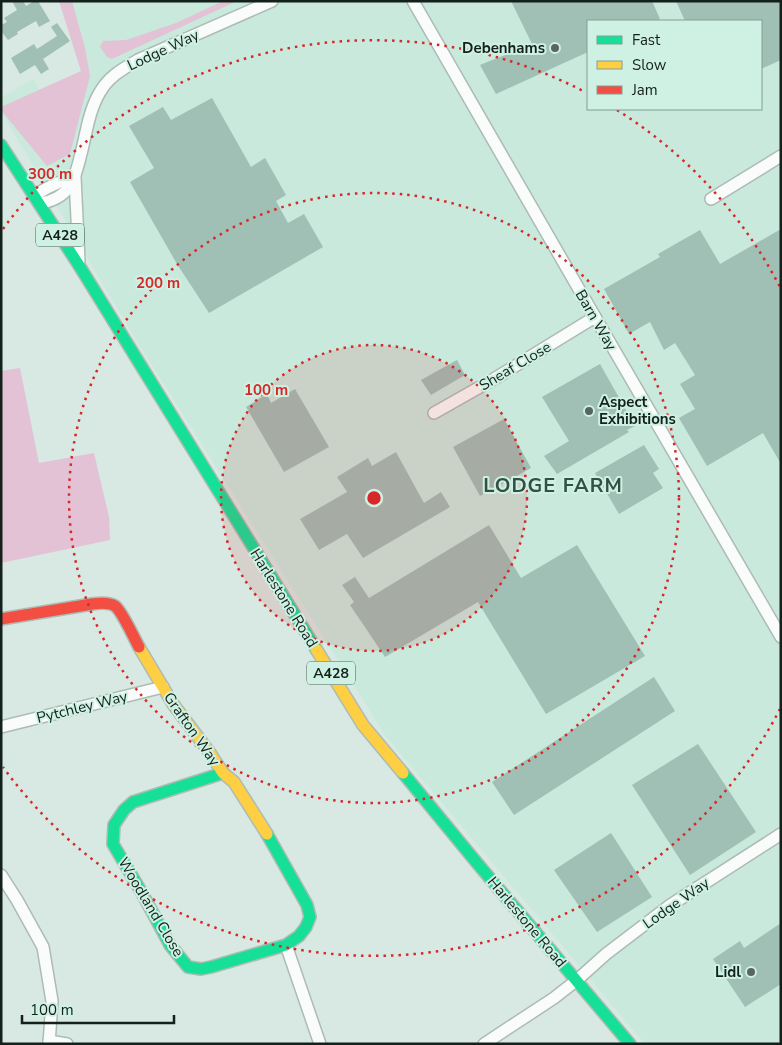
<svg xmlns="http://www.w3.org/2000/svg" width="782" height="1045" font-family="'Nunito Sans',sans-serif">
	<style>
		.built { fill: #c9e9dd; fill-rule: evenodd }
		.green { fill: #e3c2d6 }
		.building { fill: #a0bfb5 }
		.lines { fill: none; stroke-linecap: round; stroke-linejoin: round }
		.street-casing { stroke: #adbbb5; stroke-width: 14 }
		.fast-casing { stroke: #adbbb5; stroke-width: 14 }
		.slow-casing { stroke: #adbbb5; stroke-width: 14 }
		.jam-casing { stroke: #adbbb5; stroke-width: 14 }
		.street { stroke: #f9fcfb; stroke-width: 11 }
		.fast { stroke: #16e098; stroke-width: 11 }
		.slow { stroke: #ffcf43; stroke-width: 11 }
		.jam { stroke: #f24e42; stroke-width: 11 }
		.ring { fill: none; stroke: #d62828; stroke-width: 2.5; stroke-dasharray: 2.5 5 }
		.poi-dot { fill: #586661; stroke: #cff1e4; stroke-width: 2 }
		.labels { text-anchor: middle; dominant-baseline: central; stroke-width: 4; stroke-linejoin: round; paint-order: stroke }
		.shield { fill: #cff1e4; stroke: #4b5f57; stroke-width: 1 }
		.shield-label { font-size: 14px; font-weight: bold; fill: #13201b }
		.poi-label { font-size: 15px; font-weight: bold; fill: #13201b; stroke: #cff1e4; text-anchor: end }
		.street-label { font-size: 15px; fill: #13201b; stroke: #cff1e4 }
		.district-label { font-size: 20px; font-weight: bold; letter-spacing: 1px; fill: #325045; stroke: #cff1e4 }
		.centre { fill: #d62828; stroke: #cff1e4; stroke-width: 2.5 }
		.ring-label { font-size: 15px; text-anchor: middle; font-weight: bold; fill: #d62828; stroke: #cff1e4; stroke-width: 4; stroke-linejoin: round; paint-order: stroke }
	</style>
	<rect width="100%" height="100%" fill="#d7e9e2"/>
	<path class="built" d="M59 1H781V1044H645L385 735 133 335 1 111V98L33 79 39 90 81 71ZM588 21H761V109H588Z"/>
	<g class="green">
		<path d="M59 1H72L85 48 90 76 70 154 47 166 1 110V107L81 71Z"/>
		<path d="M223 1H237L112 59 107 57 100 47 103 41 126 40 176 23Z"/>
		<path d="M20 368 39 463 94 453 109 517 110 540 1 563V371Z"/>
	</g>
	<g class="building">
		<path d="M12 1H23L26 6 34 1H38L50 21 39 27 36 21 17 32 18 34 8 40 1 31V25L7 22 4 18 17 10Z"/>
		<path d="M511 1H652L660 19 656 21H588V52L496 94 480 65 532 44Z"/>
		<path d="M676 1H781V60L761 69V21H685Z"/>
		<path d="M57 23 70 41 43 59 49 69 41 74 35 65 20 74 11 58 34 44 37 49 57 36 51 27Z"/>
		<path d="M212 98 251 167 265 158 286 195 276 201 288 223 304 214 323 247 209 313 177 264 130 182 154 168 129 126 163 107 171 120Z"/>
		<path d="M781 229V464L763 433 707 466 679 418 695 409 680 384 695 375 675 343 664 350 650 322 629 334 604 289 660 257 658 254 700 230 720 264Z"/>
		<path d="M457 360 465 375 431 395 421 380Z"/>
		<path d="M600 364 635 426 627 430 629 432 557 474 544 456 569 441 542 397Z"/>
		<path d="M295 389 329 447 284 472 246 407 267 394 271 403Z"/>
		<path d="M504 419 531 468 480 496 453 447Z"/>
		<path d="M644 445 659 469 653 473 663 488 619 514 595 473Z"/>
		<path d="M396 452 424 503 441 492 450 507 363 558 347 534 319 550 300 519 347 492 337 477 368 458 372 466Z"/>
		<path d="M489 525 521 578 577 545 645 656 546 714 478 602 385 657 350 605 354 602 342 585 355 577 369 598Z"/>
		<path d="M654 677 675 711 514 815 492 782Z"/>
		<path d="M698 744 756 832 690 875 632 785Z"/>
		<path d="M611 833 652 897 597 932 554 870Z"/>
		<path d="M781 923V984L745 1007 713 959 740 941 744 948Z"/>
	</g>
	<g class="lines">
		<defs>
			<g id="street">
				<path d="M413 1 595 317 781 637"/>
				<path d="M75 177 79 261"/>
				<path d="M35 195 47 188 75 175"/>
				<path d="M711 199 781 156"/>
				<path d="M40 203C51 202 63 196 69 187 76 177 78 165 81 154 86 134 89 110 100 92 109 76 123 69 138 60L272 1"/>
				<path d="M434 413 494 379 595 317"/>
				<path d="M1 727 163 687"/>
				<path d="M1 875 17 900 43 947 52 1001 49 1044"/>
				<path d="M286 945 320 1044"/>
				<path d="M49 1041 67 1044"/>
				<path d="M484 1044 554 998 577 980 606 954 669 906 781 834"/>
			</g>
			<g id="fast">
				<path d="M1 145 80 267 316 649"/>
				<path d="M223 773 133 802 124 810 114 825 113 844 142 893 170 945 188 967 201 969 211 967 286 945 299 936 306 927 310 917 307 905 267 834"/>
				<path d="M403 773 477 863 630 1044"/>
			</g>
			<g id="slow">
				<path d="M139 647 173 704 210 753 223 773 234 782 267 834"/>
				<path d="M316 649 363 725 403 773"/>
			</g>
			<path id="jam" d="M1 619 92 604C99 603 109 602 115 606 122 611 134 638 139 647"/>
		</defs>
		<use href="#street" class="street-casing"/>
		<use href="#fast" class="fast-casing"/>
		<use href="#slow" class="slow-casing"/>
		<use href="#jam" class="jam-casing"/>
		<use href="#street" class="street"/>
		<use href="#fast" class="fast"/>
		<use href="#slow" class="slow"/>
		<use href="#jam" class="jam"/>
	</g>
	<circle cx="374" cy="498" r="153" fill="#d62828" fill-opacity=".12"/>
	<g class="ring">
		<circle cx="374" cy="498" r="153"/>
		<circle cx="374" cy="498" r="305"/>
		<path d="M780 709A458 458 0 0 1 3 767M3 229A458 458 0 0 1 585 92M617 110A458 458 0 0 1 780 287"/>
	</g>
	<g class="poi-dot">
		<circle cx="555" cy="48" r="5"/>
		<circle cx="589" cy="411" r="5"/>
		<circle cx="751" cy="972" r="5"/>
	</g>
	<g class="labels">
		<g class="shield">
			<rect x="36" y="223.5" width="48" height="23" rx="4"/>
			<rect x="307" y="661.5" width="48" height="23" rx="4"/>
		</g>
		<g class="shield-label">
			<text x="60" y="235">A428</text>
			<text x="331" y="673">A428</text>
		</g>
		<g class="poi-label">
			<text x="545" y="48">Debenhams</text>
			<text x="599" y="402" text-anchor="start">Aspect<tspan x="599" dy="17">Exhibitions</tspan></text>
			<text x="741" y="972">Lidl</text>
		</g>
		<g class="street-label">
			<text transform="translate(163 50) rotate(-25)">Lodge Way</text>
			<text transform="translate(596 320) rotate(60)">Barn Way</text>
			<text transform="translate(515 366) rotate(-31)">Sheaf Close</text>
			<text transform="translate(284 598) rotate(58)">Harlestone Road</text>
			<text transform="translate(82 707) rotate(-14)">Pytchley Way</text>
			<text transform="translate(192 729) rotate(55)">Grafton Way</text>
			<text transform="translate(676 903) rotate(-35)">Lodge Way</text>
			<text transform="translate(151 907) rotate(59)">Woodland Close</text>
			<text transform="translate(527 922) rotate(50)">Harlestone Road</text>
		</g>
		<g class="district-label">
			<text x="553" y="485">LODGE FARM</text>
		</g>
	</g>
	<circle cx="374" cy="498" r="8" class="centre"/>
	<g class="ring-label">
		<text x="50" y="179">300 m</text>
		<text x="158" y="288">200 m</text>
		<text x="266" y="395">100 m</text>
	</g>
	<rect width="782" height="1045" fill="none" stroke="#13201b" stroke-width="5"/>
	<rect x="587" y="20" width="175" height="90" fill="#cff1e4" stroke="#849d94"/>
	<rect x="597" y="36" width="25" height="8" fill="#16e098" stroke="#849d94"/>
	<text x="632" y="45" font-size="15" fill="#13201b">Fast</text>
	<rect x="597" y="61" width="25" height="8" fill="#ffcf43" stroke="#849d94"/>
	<text x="632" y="70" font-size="15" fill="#13201b">Slow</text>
	<rect x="597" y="86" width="25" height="8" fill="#f24e42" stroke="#849d94"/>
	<text x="632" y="95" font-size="15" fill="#13201b">Jam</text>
	<path d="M22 1015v8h152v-8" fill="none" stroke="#13201b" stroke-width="2.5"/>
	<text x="30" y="1015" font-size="15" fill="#13201b" stroke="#cff1e4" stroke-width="4" paint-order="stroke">100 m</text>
</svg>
